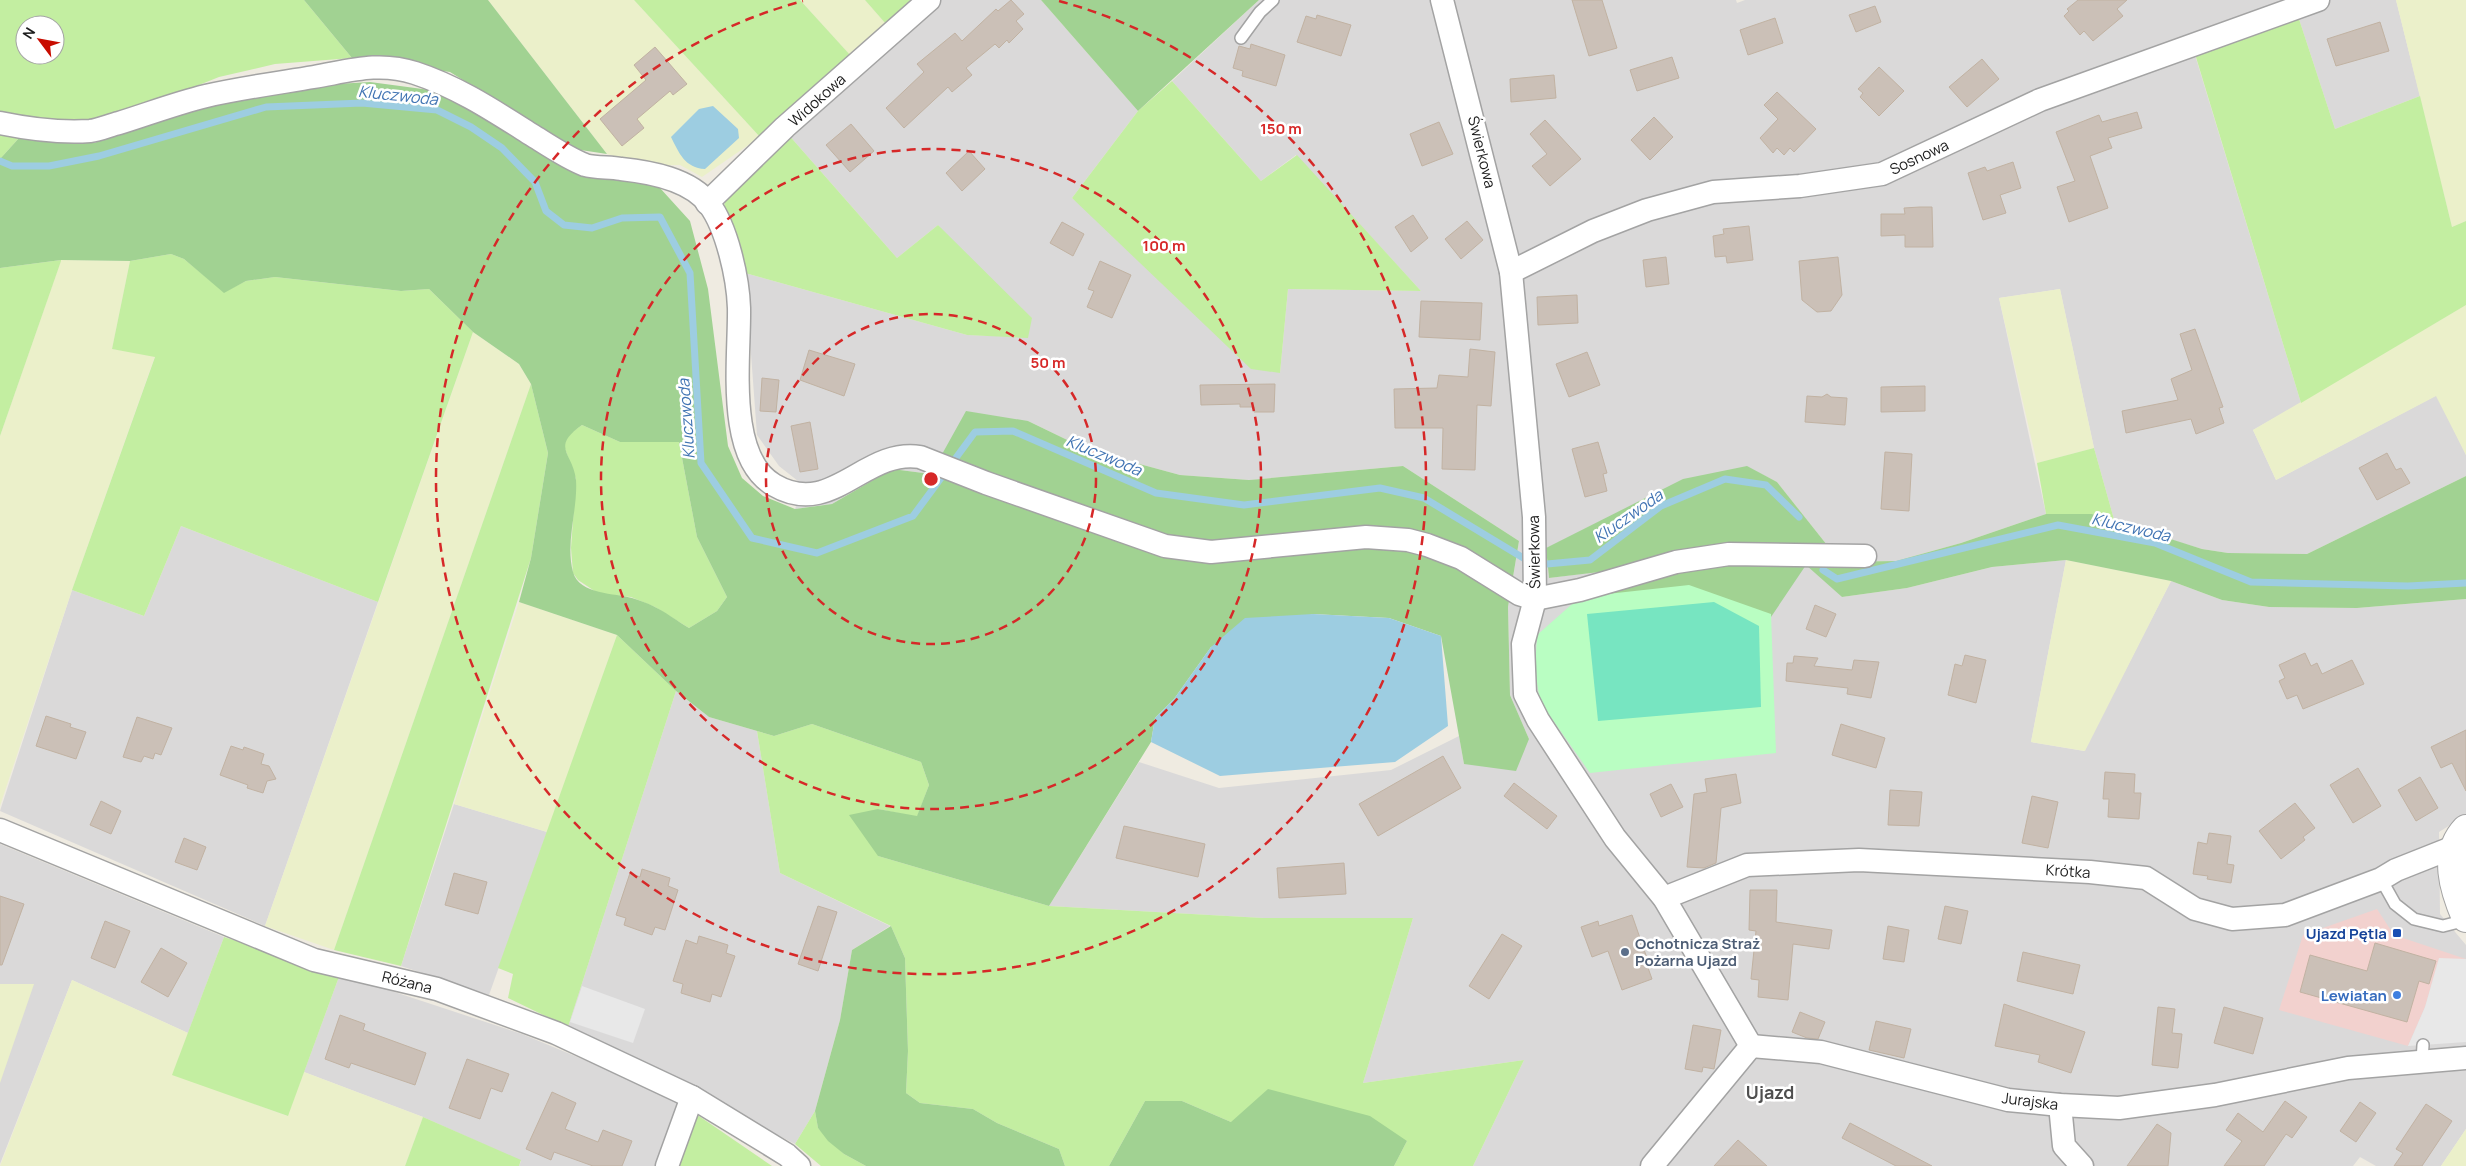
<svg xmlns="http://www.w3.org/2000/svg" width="2466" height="1166" font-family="Manrope,sans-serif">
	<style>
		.residential { fill: #dad9d9 }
		.commercial { fill: #f2d1ce }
		.farmland { fill: #ebf0ca }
		.grass { fill: #c3eea1; fill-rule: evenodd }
		.forest { fill: #a1d292; fill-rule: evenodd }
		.park { fill: #b9fec2 }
		.pitch { fill: #77e5c1 }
		.parking { fill: #e8e8e8 }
		.water { fill: #9dcde1 }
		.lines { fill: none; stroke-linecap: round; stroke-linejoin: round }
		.stream { stroke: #9dcde1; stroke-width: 7 }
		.building { fill: #cbc0b7; stroke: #c1b2a2 }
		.service-casing { stroke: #a3a3a3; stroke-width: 14 }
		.minor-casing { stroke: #a3a3a3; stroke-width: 25 }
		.tertiary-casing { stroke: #a3a3a3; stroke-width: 30 }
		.service { stroke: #fff; stroke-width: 11 }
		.minor { stroke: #fff; stroke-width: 22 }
		.tertiary { stroke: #fff; stroke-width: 28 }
		.ring { fill: none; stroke: #d62828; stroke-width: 2.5; stroke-dasharray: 9 6 }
		.transit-dot { fill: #1a4fb4; stroke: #fff; stroke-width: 2 }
		.service-dot { fill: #5c6f8a; stroke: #fff; stroke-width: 2 }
		.shop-dot { fill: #3f7fe0; stroke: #fff; stroke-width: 2 }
		.labels { text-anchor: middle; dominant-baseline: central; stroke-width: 5; stroke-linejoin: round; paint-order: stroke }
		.street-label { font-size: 15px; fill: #1c1c1c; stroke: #fff }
		.transit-label { font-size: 15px; font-weight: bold; fill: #164399; stroke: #fff; text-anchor: end }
		.service-label { font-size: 15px; font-weight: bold; fill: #4e5e75; stroke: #fff; text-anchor: start }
		.shop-label { font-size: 15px; font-weight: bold; fill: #366cbe; stroke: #fff; text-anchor: end }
		.water-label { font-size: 16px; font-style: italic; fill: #4174b3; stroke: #fff }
		.quarter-label { font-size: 18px; font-weight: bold; fill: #4f4f4f; stroke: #fff }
		.centre { fill: #d62828; stroke: #fff; stroke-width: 2.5 }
		.ring-label { font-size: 15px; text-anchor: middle; font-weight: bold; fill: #d62828; stroke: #fff; stroke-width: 5; stroke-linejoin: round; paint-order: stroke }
	</style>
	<rect width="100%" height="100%" fill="#efebe1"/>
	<g class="residential">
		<path d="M937 0H1041L1138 111 1072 198 1280 373 1288 289 1421 291 1296 155 1261 181 1172 81 1259 0H1736L1737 3 1745 0H2396L2420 96 2335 129 2299 19 2195 55 2301 403 2253 430 2276 480 2437 395 2466 455V476L2307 554 2228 553 2202 549 2115 523 2094 448 2060 289 1999 298 2046 514 1961 543 1896 561 1830 562 1827 545 1777 482 1747 467 1546 548 1549 578 1805 545 1842 597 1907 588 1992 567 2066 560 2031 742 2084 751 2171 581 2222 600 2269 607 2357 608 2466 599V815L2439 832 2440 914 2466 945V1129L2441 1166H2376L2360 1157 2353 1166H1473L1524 1060 1363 1083 1413 918H1263L1049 906 1139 762 1219 788 1391 770 1459 736 1464 764 1529 739 1510 695 1508 607 1519 541 1403 466 1249 480 1180 475 1088 450 1028 421 931 474 892 469 832 504 795 509 803 485 779 466 757 435 745 273 967 335 1028 337 938 225 897 258 787 133Z"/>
		<path d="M181 526 378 602 265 926 0 811 72 590 144 616Z"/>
		<path d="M676 691 709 717 757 731 780 873 890 926 852 950 840 1020 815 1111 795 1144 568 1027Z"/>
		<path d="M454 804 547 832 489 995 401 966Z"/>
		<path d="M0 844 224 937 188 1033 72 980 0 1164Z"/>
		<path d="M340 974 522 1034 683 1101 662 1166H519L521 1161 423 1117 304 1072Z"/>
	</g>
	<path class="commercial" d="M2377 909 2394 935 2466 959H2439L2425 1007 2408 1046 2279 1010 2303 935Z"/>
	<g class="farmland">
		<path d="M488 0H634L760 137 702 177 680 165 648 166 607 154Z"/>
		<path d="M800 0H865L886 24 851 56Z"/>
		<path d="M2396 0H2466V221L2452 227Z"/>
		<path d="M61 260 130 261 112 349 155 356 72 590 0 806V436Z"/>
		<path d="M2060 289 2094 448 2037 463 1999 298Z"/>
		<path d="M2466 305V455L2436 396 2276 480 2253 430Z"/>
		<path d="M473 332 519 364 531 384 334 950 265 926Z"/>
		<path d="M2066 560 2171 581 2085 751 2031 742Z"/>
		<path d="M519 602 617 635 547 832 454 804Z"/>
		<path d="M72 980 188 1033 173 1074 287 1116 304 1072 423 1117 405 1166H0Z"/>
		<path d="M0 984H34L0 1083Z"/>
		<path d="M2466 1129V1166H2441Z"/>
	</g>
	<g class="grass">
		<path d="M0 0H304L352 58 275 64 219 77 119 117 55 124 0 113ZM25 25H55V55H25Z"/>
		<path d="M634 0H800L851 56 760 137Z"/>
		<path d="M865 0H912L886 24Z"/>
		<path d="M2299 19 2335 129 2420 96 2452 227 2466 221V305L2301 403 2195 54Z"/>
		<path d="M1172 81 1261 181 1297 155 1421 291 1288 289 1280 373 1251 369 1072 198 1138 111Z"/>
		<path d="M0 132 19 138 0 159Z"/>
		<path d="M787 133 897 258 938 225 1032 318 1028 338 967 335 745 273 723 209 730 184Z"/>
		<path d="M171 254 184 259 224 292 246 281 275 277 401 291 429 289 473 332 378 602 181 526 144 616 72 590 155 357 112 349 130 261Z"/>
		<path d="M61 260V261L0 436V268Z"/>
		<path d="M531 384 548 453 531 558 401 966 334 950Z"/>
		<path d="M582 425 620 442H679L697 537 727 597 717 611 689 628 655 607 631 597 599 594 578 580 573 573 571 548 576 479 564 446 568 435Z"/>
		<path d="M2094 448 2115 523 2092 514H2046L2037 463Z"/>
		<path d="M617 635 676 691 568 1027 508 998 513 974 498 968Z"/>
		<path d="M812 724 921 762 929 785 917 817 878 809V856L1049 906 1263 918H1413L1363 1083 1524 1060 1473 1166H1394L1407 1141 1231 1122 1182 1101H1145L1109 1166H1065L1059 1149 997 1123 973 1109 920 1103 906 1093 908 1051 905 958 891 926 780 873 757 731 774 736Z"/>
		<path d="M224 937 340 974 288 1116 172 1075Z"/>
		<path d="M815 1111 818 1128 844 1154 866 1166H821L795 1144Z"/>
		<path d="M696 1114 772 1166H678Z"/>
		<path d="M423 1117 521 1160 519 1166H405Z"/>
	</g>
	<g class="forest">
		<path d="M304 0H488L607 154 574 149 450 72 352 58Z"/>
		<path d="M1041 0H1259L1138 111Z"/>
		<path d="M370 82 430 90 627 177 660 188 690 221 708 289 728 446 742 478 763 496 795 509 832 504 892 469 931 474 966 411 1028 421 1088 450 1180 475 1249 480 1403 466 1519 541 1508 607 1510 695 1529 739 1516 771 1464 764 1441 636 1389 618 1313 614 1211 647 1174 699 1155 718 1151 742 1049 906 878 856 849 815 878 809 917 816 929 785 921 762 812 724 774 736 709 717 676 691 617 635 519 602 531 558 548 453 531 384 519 364 473 332 429 289 401 291 275 277 246 281 224 293 184 259 171 254 130 261 61 260 0 268V159L19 138 94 143 205 104 287 87ZM582 425 620 442H679L697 537 727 597 717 611 689 628C677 621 666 612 653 606 647 603 639 600 632 598 616 593 579 595 573 572 565 542 578 510 576 480 573 452 550 448 582 425Z"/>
		<path d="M1747 466 1777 482 1827 545 1549 578 1546 548 1683 479Z"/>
		<path d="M2466 476V599L2357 608 2269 607 2222 600 2171 581 2066 560 1992 567 1907 588 1842 597 1806 565 1771 617 1580 597 1686 566 1806 565 1830 562 1896 561 1961 543 2046 514H2092L2202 549 2228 553 2307 554Z"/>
		<path d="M891 926 905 958 908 1051 906 1093 920 1103 973 1109 997 1123 1059 1149 1065 1166H866L844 1154 828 1141 818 1128 815 1111 840 1020 852 950Z"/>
		<path d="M1268 1089 1370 1116 1407 1141 1394 1166H1109L1145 1101H1182L1231 1122Z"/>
	</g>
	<path class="park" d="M1689 585 1771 614 1776 753 1590 773 1540 702 1535 671 1537 635 1580 597Z"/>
	<path class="pitch" d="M1714 602 1759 626 1761 707 1598 721 1587 614Z"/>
	<g class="parking">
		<path d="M2439 958 2466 959V1042L2408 1046 2425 1007Z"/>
		<path d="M582 986 645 1009 633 1043 570 1022Z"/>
	</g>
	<g class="water">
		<path d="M713 106 738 129 739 138 705 169C685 168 679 153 671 137L699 109Z"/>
		<path d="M1313 614 1389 618 1441 636 1448 726 1395 762 1220 776 1151 742 1155 718 1174 699 1211 647 1245 618Z"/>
	</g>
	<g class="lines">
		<g class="stream">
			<path d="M0 161 12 166H49L99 156 266 107 362 103 437 110 471 127 502 148 535 182 546 211 564 225 592 228 622 218 660 217 690 273 701 463 752 538 817 553 913 516 975 432 1013 431 1156 493 1244 505 1380 488 1424 498 1525 559"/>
			<path d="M1547 564 1590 560 1661 506 1725 479 1766 485 1799 517"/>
			<path d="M1823 570 1837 579 2058 525 2155 543 2251 582 2408 586 2466 583"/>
		</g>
	</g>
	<g class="building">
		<path d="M1011 0 1024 14 1016 21 1023 29 1009 43 1007 40 999 48 995 44 966 68 972 75 952 92 948 87 904 128 886 108 924 72 917 64 955 33 962 41 996 9 998 11Z"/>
		<path d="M1572 0H1602L1617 48 1589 56Z"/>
		<path d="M2078 0H2127L2117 9 2123 16 2093 41 2084 31 2080 35 2064 16 2069 11 2067 9Z"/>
		<path d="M1875 6 1881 22 1856 32 1849 15Z"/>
		<path d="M1317 15 1351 25 1341 56 1297 42 1306 16 1316 19Z"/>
		<path d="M1775 18 1783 43 1748 55 1740 30Z"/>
		<path d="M2380 22 2389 51 2336 66 2327 39Z"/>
		<path d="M1251 44 1285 55 1276 86 1242 76 1243 71 1233 68 1239 46 1250 49Z"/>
		<path d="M655 47 687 84 673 95 670 91 637 119 644 128 622 146 600 119 646 80 634 65Z"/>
		<path d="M1672 57 1679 78 1637 91 1630 70Z"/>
		<path d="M1982 59 1999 79 1967 107 1949 87Z"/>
		<path d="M1879 67 1904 91 1879 116 1860 97 1863 93 1858 89Z"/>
		<path d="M1554 75 1556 98 1511 102 1510 79Z"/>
		<path d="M1777 92 1816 129 1794 152 1790 148 1784 155 1777 148 1773 153 1760 138 1778 119 1764 105Z"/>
		<path d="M2137 112 2142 128 2108 138 2112 148 2090 156 2108 208 2069 222 2057 187 2075 181 2056 132 2099 115 2102 122Z"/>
		<path d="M1654 117 1673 137 1650 160 1631 140Z"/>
		<path d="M1545 120 1581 159 1550 186 1532 166 1547 154 1530 134Z"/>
		<path d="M1439 122 1453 154 1422 166 1410 134Z"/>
		<path d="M851 124 874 151 850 172 826 145Z"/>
		<path d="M969 151 985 169 962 191 946 173Z"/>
		<path d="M2013 162 2021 188 2000 195 2006 213 1983 220 1968 173 1985 167 1987 171Z"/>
		<path d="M1920 207H1932L1933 247H1905V235L1881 236V214H1905L1904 208Z"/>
		<path d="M1413 215 1428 238 1411 252 1395 227Z"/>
		<path d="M1467 221 1483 240 1461 259 1445 239Z"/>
		<path d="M1062 222 1084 234 1073 256 1050 243Z"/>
		<path d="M1749 226 1753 260 1727 263 1726 256 1715 257 1713 236 1724 234 1723 229Z"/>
		<path d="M1666 257 1669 284 1646 287 1643 260Z"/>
		<path d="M1838 257 1842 295 1831 311 1817 312 1802 300 1799 261Z"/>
		<path d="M1100 261 1131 275 1112 318 1087 307 1094 291 1088 289Z"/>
		<path d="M1577 295 1578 323 1538 325 1537 297Z"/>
		<path d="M1421 301 1482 303 1480 340 1419 337Z"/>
		<path d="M2195 329 2223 407 2219 408 2224 423 2196 434 2191 419 2126 433 2122 411 2178 400 2171 379 2192 370 2180 334Z"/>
		<path d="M1470 349 1495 352 1491 406 1477 405 1475 470 1442 469 1443 428H1395L1394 389 1437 388 1439 375 1468 377Z"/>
		<path d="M809 350 855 364 844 396 800 380Z"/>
		<path d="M1587 352 1600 385 1569 397 1556 364Z"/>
		<path d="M762 378 779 380 776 412 760 411Z"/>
		<path d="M1275 384 1274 412H1254V407H1240V404L1201 405 1200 385Z"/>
		<path d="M1925 386V411L1881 412V387Z"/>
		<path d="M1827 394 1831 397 1847 398 1845 425 1805 422 1807 396 1822 397Z"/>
		<path d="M810 422 818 469 800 472 791 426Z"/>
		<path d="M1598 442 1607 473 1603 474 1607 491 1585 497 1572 449Z"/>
		<path d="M1885 452 1912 454 1909 511 1881 509Z"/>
		<path d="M2387 453 2396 470 2401 468 2410 483 2377 500 2359 468Z"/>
		<path d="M1815 605 1836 614 1826 637 1806 629Z"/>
		<path d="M2305 653 2311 666 2317 663 2322 674 2352 660 2364 684 2303 709 2297 695 2287 699 2279 681 2285 678 2279 665Z"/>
		<path d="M1965 655 1986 660 1976 703 1948 695 1955 664 1962 666Z"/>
		<path d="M1794 656 1818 658 1814 666 1852 670 1854 660 1879 662 1871 698 1847 694 1848 688 1786 681 1787 663H1793Z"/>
		<path d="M46 716 71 724 70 727 86 732 76 759 36 746Z"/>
		<path d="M137 717 172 728 161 755 155 753 153 759 144 756 141 762 123 757Z"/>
		<path d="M1841 724 1885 738 1876 768 1832 755Z"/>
		<path d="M2466 730V791L2452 763 2441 768 2431 747Z"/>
		<path d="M231 746 243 750 244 747 264 754 261 764 269 766 276 779 267 781 263 793 247 788 248 785 220 775Z"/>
		<path d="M1443 756 1461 788 1378 836 1359 804Z"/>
		<path d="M2358 768 2381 806 2353 823 2330 785Z"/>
		<path d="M2105 772 2135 774 2134 793H2141L2139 819 2108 817 2109 799H2103Z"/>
		<path d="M1736 774 1741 803 1721 808 1716 863 1704 868 1687 867 1694 794 1707 792 1705 779Z"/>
		<path d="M2420 777 2438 808 2416 821 2398 790Z"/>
		<path d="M1514 783 1557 816 1547 829 1504 796Z"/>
		<path d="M1671 784 1683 807 1661 817 1650 794Z"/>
		<path d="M1890 790 1922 792 1919 826 1888 825Z"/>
		<path d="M2032 796 2058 802 2048 848 2022 843Z"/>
		<path d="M101 801 121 811 111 834 90 825Z"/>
		<path d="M2295 803 2315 828 2303 837 2305 840 2281 859 2259 831Z"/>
		<path d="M1124 826 1205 844 1198 877 1116 858Z"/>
		<path d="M2209 833 2231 836 2227 864 2234 865 2231 883 2207 879 2208 876 2193 874 2198 842 2207 844Z"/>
		<path d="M184 838 206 847 197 870 175 862Z"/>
		<path d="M1344 863 1346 894 1279 898 1277 868Z"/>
		<path d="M642 869 670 878 668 886 678 890 665 930 655 927 652 935 624 925 626 918 616 915 630 873 640 877Z"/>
		<path d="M454 873 487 882 478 914 445 905Z"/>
		<path d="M1750 890H1777L1776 922 1832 930 1829 949 1793 944 1788 1000 1758 997 1759 980 1751 979 1756 931 1749 930Z"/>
		<path d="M0 896 24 904 2 965H0Z"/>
		<path d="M818 906 837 912 818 971 798 964Z"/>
		<path d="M1945 906 1968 911 1961 944 1938 939Z"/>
		<path d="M1632 915 1649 964 1647 965 1652 979 1622 990 1608 951 1592 957 1581 927 1598 921 1599 926Z"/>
		<path d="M105 921 130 931 115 968 91 958Z"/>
		<path d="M1888 926 1909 930 1904 962 1883 959Z"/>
		<path d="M1502 934 1522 946 1489 999 1469 986Z"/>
		<path d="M699 936 728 945 726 953 735 956 721 997 712 994 710 1002 681 993 683 984 673 981 686 940 697 944Z"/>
		<path d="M2375 943 2436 961 2429 984 2419 981 2407 1022 2300 992 2310 955 2367 971Z"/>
		<path d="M161 948 187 963 168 997 141 982Z"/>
		<path d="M2023 952 2080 965 2073 994 2017 981Z"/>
		<path d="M2004 1004 2085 1032 2071 1073 2038 1062 2040 1055 1995 1046Z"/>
		<path d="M2158 1007 2175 1009 2172 1033 2182 1034 2178 1068 2152 1065Z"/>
		<path d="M2224 1007 2263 1018 2253 1054 2214 1043Z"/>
		<path d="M1800 1012 1825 1022 1818 1039 1807 1038 1792 1032Z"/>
		<path d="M340 1015 365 1024 363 1030 426 1053 415 1085 351 1063 349 1068 325 1059Z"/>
		<path d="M1876 1021 1911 1029 1904 1058 1869 1050Z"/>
		<path d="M1693 1025 1721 1030 1714 1069 1703 1067 1702 1072 1685 1069Z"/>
		<path d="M467 1059 509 1074 502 1092 491 1088 480 1119 449 1108Z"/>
		<path d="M552 1092 576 1103 565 1129 598 1142 603 1130 632 1141 622 1166H593L554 1152 551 1160 526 1149Z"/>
		<path d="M2285 1101 2307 1117 2292 1138 2286 1134 2264 1166H2224L2242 1141 2226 1130 2238 1113 2263 1132Z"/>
		<path d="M2360 1102 2376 1113 2356 1142 2340 1131Z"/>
		<path d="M2426 1104 2452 1121 2422 1166H2394L2403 1153 2396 1149Z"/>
		<path d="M1850 1123 1932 1166H1896L1842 1138Z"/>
		<path d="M2157 1124 2171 1133 2168 1166H2127Z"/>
		<path d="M1738 1140 1767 1166H1714Z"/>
	</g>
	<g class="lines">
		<defs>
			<g id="service">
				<path d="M1241 38 1260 12 1273 0"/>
				<path d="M2381 879 2395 904 2414 919 2443 926 2466 920"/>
				<path d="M2422 1061 2423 1045"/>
			</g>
			<g id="minor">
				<path d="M1442 0 1511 272 1534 517 1535 599 1523 644 1525 694 1538 720 1615 838 1664 898 1751 1046"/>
				<path d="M0 123C29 129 60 133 90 131 100 130 110 125 119 123 148 114 177 103 206 96 241 88 278 83 314 77 349 71 379 61 415 73 458 87 494 111 532 135 548 145 567 158 585 165 596 168 610 167 621 169 650 172 690 179 709 204 727 228 738 278 739 308 740 356 725 457 774 485 832 519 864 448 920 457L986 483 1165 546 1211 552 1366 537 1408 540 1427 545 1461 558 1519 594 1535 599 1580 590 1676 562 1729 554 1865 556"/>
				<path d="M707 203 785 127 929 0"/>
				<path d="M1511 272 1593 231 1647 210 1713 192 1800 186 1882 174 2040 100 2318 0"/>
				<path d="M0 830 314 960 437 989 556 1033 692 1097 787 1155 799 1166"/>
				<path d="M1664 898 1747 865 1859 860 2090 872 2146 878 2195 909 2232 919 2285 915 2381 879 2396 870 2454 847"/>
				<path d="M1751 1046 1821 1052 2008 1100 2060 1105 2119 1108 2215 1095 2348 1068 2466 1058"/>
				<path d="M2060 1105 2064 1146 2082 1166"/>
				<path d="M667 1166 692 1097"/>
				<path d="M1652 1166 1751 1046"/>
			</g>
			<path id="tertiary" d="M2466 829C2442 854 2454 890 2466 918"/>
		</defs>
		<use href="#service" class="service-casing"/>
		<use href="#minor" class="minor-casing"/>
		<use href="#tertiary" class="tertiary-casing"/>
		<use href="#service" class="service"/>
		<use href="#minor" class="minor"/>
		<use href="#tertiary" class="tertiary"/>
	</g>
	<g class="ring">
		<circle cx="931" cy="479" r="165"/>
		<circle cx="931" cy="479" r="330"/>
		<path d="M1059 1A495 495 0 1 1 803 1"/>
	</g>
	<rect class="transit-dot" x="2392" y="928" width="10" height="10" rx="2.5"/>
	<circle class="service-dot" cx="1625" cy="952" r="5"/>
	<circle class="shop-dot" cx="2397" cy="995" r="5"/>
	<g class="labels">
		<g class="street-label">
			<text transform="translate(817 100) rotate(-42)">Widokowa</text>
			<text transform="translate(1482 152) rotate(76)">Świerkowa</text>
			<text transform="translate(1919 157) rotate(-25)">Sosnowa</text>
			<text transform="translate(1534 552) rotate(-91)">Świerkowa</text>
			<text transform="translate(2068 871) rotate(4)">Krótka</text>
			<text transform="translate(407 982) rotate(14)">Różana</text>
			<text transform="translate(2030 1101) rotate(7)">Jurajska</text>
		</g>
		<g class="transit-label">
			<text x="2387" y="933">Ujazd Pętla</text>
		</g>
		<g class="service-label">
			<text x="1635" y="943">Ochotnicza Straż<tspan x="1635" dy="17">Pożarna Ujazd</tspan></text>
		</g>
		<g class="shop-label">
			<text x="2387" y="995">Lewiatan</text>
		</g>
		<g class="water-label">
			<text transform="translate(398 95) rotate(6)">Kluczwoda</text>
			<text transform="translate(686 419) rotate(-94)">Kluczwoda</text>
			<text transform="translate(1104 455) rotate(23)">Kluczwoda</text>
			<text transform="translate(1628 516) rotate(-35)">Kluczwoda</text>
			<text transform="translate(2131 527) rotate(13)">Kluczwoda</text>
		</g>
		<g class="quarter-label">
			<text x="1770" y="1092">Ujazd</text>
		</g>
	</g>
	<circle cx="931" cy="479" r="8" class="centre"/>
	<g class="ring-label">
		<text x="1281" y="134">150 m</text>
		<text x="1164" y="251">100 m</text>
		<text x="1048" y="368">50 m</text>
	</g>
	<g transform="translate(40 40) rotate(302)"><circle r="24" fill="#ffffff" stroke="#a4a4a4"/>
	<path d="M0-4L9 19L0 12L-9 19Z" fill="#c80c00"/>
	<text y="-8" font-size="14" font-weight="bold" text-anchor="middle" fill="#1c1c1c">N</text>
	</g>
</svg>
